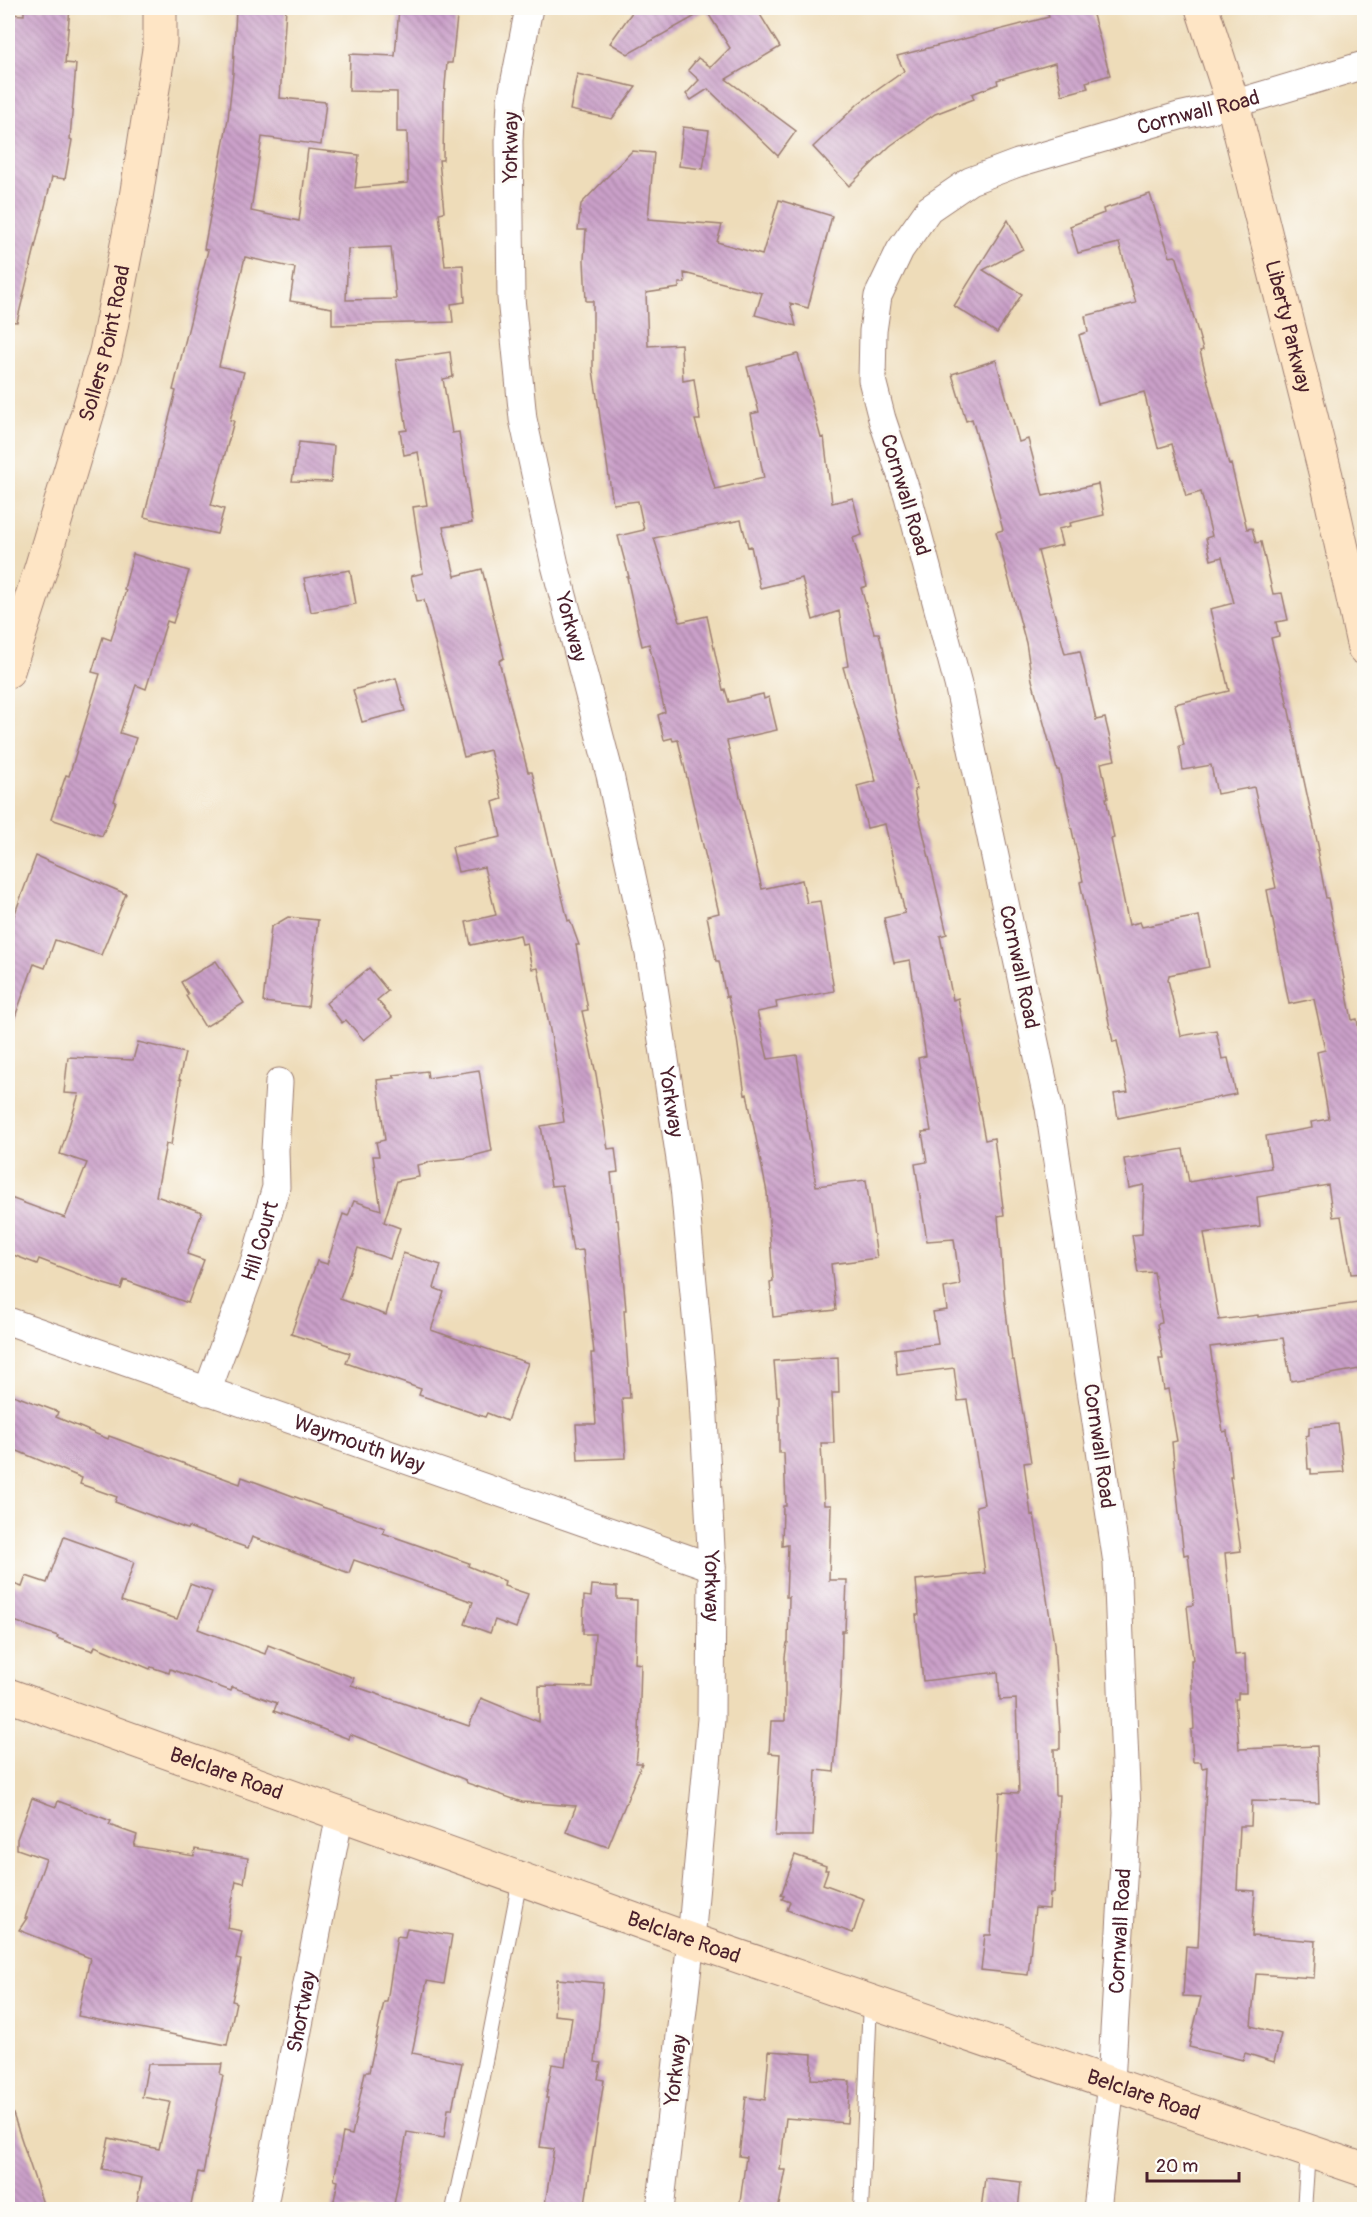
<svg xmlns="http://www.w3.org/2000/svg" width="1372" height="2217" font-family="Pangolin,sans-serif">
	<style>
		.building { fill: url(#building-back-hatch); fill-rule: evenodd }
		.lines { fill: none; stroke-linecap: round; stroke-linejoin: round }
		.lane-casing { stroke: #9c7e72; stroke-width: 16 }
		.street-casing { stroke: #9c7e72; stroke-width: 29 }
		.secondary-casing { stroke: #9c7e72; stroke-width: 35 }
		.lane { stroke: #fff; stroke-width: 14 }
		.street { stroke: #fff; stroke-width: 27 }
		.secondary { stroke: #fee5c5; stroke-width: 33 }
		.labels { text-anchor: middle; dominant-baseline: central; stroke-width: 6; stroke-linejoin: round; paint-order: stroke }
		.street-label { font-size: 21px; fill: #4a1f2b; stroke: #fdfcf7 }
	</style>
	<defs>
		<pattern id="building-back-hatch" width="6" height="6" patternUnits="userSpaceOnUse" patternTransform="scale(1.5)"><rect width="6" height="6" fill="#caa0c9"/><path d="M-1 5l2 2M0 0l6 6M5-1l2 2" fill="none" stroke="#a682a3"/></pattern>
	</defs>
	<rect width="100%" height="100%" fill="#fdfcf7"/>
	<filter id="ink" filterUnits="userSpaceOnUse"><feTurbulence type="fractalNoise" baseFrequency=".0167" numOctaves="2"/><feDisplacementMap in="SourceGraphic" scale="12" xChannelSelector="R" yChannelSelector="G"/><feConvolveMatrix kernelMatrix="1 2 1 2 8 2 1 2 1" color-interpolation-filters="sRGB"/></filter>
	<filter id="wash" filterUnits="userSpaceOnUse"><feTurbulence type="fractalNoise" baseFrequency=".008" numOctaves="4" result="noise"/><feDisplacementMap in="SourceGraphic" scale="24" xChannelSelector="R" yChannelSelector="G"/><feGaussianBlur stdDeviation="1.35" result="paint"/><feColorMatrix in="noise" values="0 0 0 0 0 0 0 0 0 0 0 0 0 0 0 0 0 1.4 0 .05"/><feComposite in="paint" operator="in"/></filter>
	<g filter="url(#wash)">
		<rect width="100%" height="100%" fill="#eedcb9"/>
		<g id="blocks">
			<g class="building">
				<path d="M24 8H70L65 63 76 64 70 139 72 140 65 179 52 177 17 322 8 321V14L24 15Z"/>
				<path d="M236 8H286L280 98 326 102 321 145 262 137 251 211 299 221 308 149 359 155 355 188 408 183 407 132H397V92L349 91 350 54 395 56 399 8H458L452 63H447L444 97 443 160H439L444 212 439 213 445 266 463 265 465 302 451 304 453 322 332 325V308L290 301 295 268 245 257 219 366 244 372 230 420 234 421 211 505 224 509 217 534 144 517 176 391 173 390 208 250 204 249 228 119 233 73ZM391 247 396 299 346 300 348 249Z"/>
				<path d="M635 8H756L780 47 726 79 796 131 778 156 708 89 691 100 686 94 699 80 688 70 698 58 711 67 730 48 706 10 628 54 610 43Z"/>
				<path d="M1046 8H1091L1110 75 1086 82 1088 88 1062 95 1055 63 997 80 998 84 972 94 974 99 935 114 890 146 849 186 813 147 859 103 904 71 897 56 1049 17Z"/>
				<path d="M577 74 636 87 612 119 570 110Z"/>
				<path d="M683 127 709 130 703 169 679 166Z"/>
				<path d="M632 151 654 153 648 219 722 225 717 242 762 255 779 200 832 216 808 308 790 303 796 326 755 315 762 293 684 273 685 283H679V288L646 293 648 346 681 344 683 381 694 379 700 420H695L715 489 764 478 751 414 759 412 747 367 798 354 821 438 824 437 832 503 853 498 862 535 853 538 867 586 861 588 874 633H879L882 646H883L896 716 917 789 914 790 919 815 947 934 940 936 953 1000 958 998 985 1140 994 1138 1004 1215 998 1216 1005 1303 1012 1360H1014L1031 1462 1024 1463 1031 1515 1034 1514 1054 1644 1060 1733V1749H1054L1055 1795H1059L1054 1893H1050L1049 1909 1035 1908 1028 1975 981 1970 985 1935H991L1000 1792 1019 1793 1016 1699 1000 1700 998 1672 923 1681 916 1615H919L916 1580 985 1573 976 1506 984 1504 967 1400 958 1401 954 1368 897 1375 895 1349 938 1344 933 1312 947 1310 944 1288 960 1285 954 1239 927 1241 915 1164 927 1162 922 1132 931 1131 918 1058 926 1056 910 960 894 963 884 918 905 913 885 824 867 828 857 786 876 781 843 667 848 666 839 611 813 620 802 578 760 588 751 546 748 547 741 520 654 538 680 622 707 616 723 690 725 689 729 702 763 694 764 699 769 697 777 730 727 741 762 889 802 880 807 903 820 901 834 991 776 1002 777 1008 757 1012 768 1059 797 1055 816 1186 866 1180 877 1258 831 1264 836 1310 773 1317 770 1282 773 1281 767 1192 747 1094 745 1095 737 1039 728 996 726 997 719 961H716L707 916 719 913 678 740 673 741 672 738 664 740 658 715 665 712 649 644 642 646 627 577H629L618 536 644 530 638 501 613 504 593 370V301H586L584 260 586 230H578L581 204Z"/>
				<path d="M1150 194 1170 257 1175 256 1177 258 1203 350 1200 351 1229 465 1231 464 1247 529 1252 528 1256 543 1261 542 1273 594 1282 593 1288 620 1276 622 1279 636 1271 638 1284 688 1319 850H1317L1326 898H1328L1352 1020 1357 1019 1365 1066V1273L1351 1274 1341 1216 1333 1217 1328 1185 1257 1197 1260 1226 1204 1233 1219 1320 1258 1315V1317L1365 1302V1368L1291 1381 1283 1338 1210 1347 1223 1432 1227 1431 1232 1477H1230L1241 1551 1225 1553 1235 1655 1245 1654 1246 1693H1238V1699H1235L1239 1749 1317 1746 1319 1803 1252 1801 1251 1826H1240L1237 1890 1255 1891 1252 1936 1316 1941 1314 1978 1256 1974 1251 2026 1281 2034 1274 2062 1245 2053 1243 2060 1189 2047 1201 1997 1183 1996 1186 1946 1198 1947 1207 1767 1202 1768 1201 1762H1193L1191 1730 1194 1729 1191 1660H1193L1187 1606 1194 1605 1188 1554 1184 1555 1179 1513 1172 1442 1177 1441 1168 1389 1164 1390 1159 1359H1163L1157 1324 1162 1323 1154 1272 1138 1273 1132 1235 1142 1234 1144 1185 1129 1188 1124 1159 1183 1149 1189 1182 1271 1168 1266 1136 1312 1128 1311 1122 1329 1119 1317 1052 1325 1050 1314 999 1289 1004 1267 890 1276 888 1254 787 1217 794 1211 765 1183 770 1179 746 1184 745 1175 704 1229 691 1210 609 1234 603 1222 557 1211 560 1206 538 1212 536 1201 492 1186 496 1172 444 1158 448 1144 392 1098 404 1079 335 1088 332 1085 316 1136 303 1119 243 1078 253 1070 226 1104 213 1103 209Z"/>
				<path d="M1008 220 1023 249 983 270 1022 294 997 333 954 306Z"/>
				<path d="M450 352 453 377 443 379 452 433 459 432 472 523 443 527 455 576 482 569 504 658 499 661 528 772H532L568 921 570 920 579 945H576L588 1010 582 1011 596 1074 608 1149 615 1148 618 1172 611 1173 616 1220H618L626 1310H624L630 1398H622L626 1458 578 1460 576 1424H596L591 1353H594L583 1250 573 1251 562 1185 551 1186 541 1126 564 1122 555 1056 538 968 532 969 527 943 522 944 520 935 471 945 466 922 496 915 484 867 458 872 452 847 501 837 493 802 502 799 490 750 464 757 424 600 417 601 411 576 423 573 413 507 427 505 418 452 404 455 400 431 407 430 396 360Z"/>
				<path d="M996 360 1019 442 1028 439 1043 496 1098 484 1104 515 1070 523 1071 526 1058 529 1062 545 1038 551 1065 654 1080 651 1096 720 1105 718 1115 760 1101 763 1108 798H1106L1114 838 1111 839 1129 925 1140 922 1142 927 1199 916 1209 967 1169 975 1168 980 1181 1036 1216 1030 1222 1059 1228 1058 1236 1094 1118 1118 1114 1094 1128 1092 1117 1041 1113 1042 1080 882 1083 881 1059 770H1057L1032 680 1026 643 996 532 1003 530 990 482 972 419 966 421 952 374Z"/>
				<path d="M299 442 334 446 331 482 292 481Z"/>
				<path d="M133 554 189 571 173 623 167 621 146 689 136 685 120 733 136 738 114 801 116 802 102 836 51 819 66 775 69 776 100 674 92 672 103 637 111 640 126 590 124 589Z"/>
				<path d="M350 570 356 604 311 612 304 578Z"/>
				<path d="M396 678 405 711 362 722 353 690Z"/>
				<path d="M36 856 126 894 101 955 55 940 45 968 34 964 11 1028H8V932Z"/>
				<path d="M288 917 318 920 308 1007 263 1002 271 927Z"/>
				<path d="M216 961 244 1003 205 1027 186 996 188 994 181 982Z"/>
				<path d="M369 968 388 991 377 1000 392 1017 364 1040 346 1020 342 1023 326 1003Z"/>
				<path d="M138 1042 185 1053 179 1079 181 1080 171 1145 166 1144 156 1196 202 1212 187 1254 204 1260 188 1303 124 1280 121 1289 104 1284 39 1259 37 1264 8 1253V1197L65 1218 87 1163 60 1154 79 1094 64 1093 68 1057 133 1060Z"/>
				<path d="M479 1070 492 1151 465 1158 428 1162V1163L417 1165 419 1177 397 1181 384 1222 400 1228 390 1259 358 1248 340 1299 386 1315 403 1253 441 1265 434 1288 444 1292 431 1330 528 1363 507 1421 487 1413 485 1417 419 1395 421 1389 346 1363 350 1353 291 1334 317 1261 327 1264 343 1214 348 1216 354 1201 381 1210 373 1156H379L376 1142 385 1140 377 1080 395 1078 393 1075 427 1071 428 1078Z"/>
				<path d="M838 1357 839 1393H832L834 1443H821L824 1505H831L829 1580H847L845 1631H842L841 1686 834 1772 816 1770 813 1836H775L780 1754 769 1753 771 1721H785V1657L787 1643H788L789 1597H786L788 1545 782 1546 783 1506H786L784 1453H779V1396H777L774 1361Z"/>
				<path d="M8 1393 58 1412 56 1417 108 1439 109 1436 240 1484 242 1477 322 1507 385 1528 383 1533 469 1563 468 1566 505 1581 504 1586 528 1594 516 1628 495 1620 490 1633 465 1624 473 1602 354 1560 349 1573 252 1537 248 1548 188 1527 187 1529 115 1502 117 1497 80 1484 82 1478 8 1447Z"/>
				<path d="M1338 1424 1344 1472 1311 1474V1469H1308L1306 1436 1309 1435V1427Z"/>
				<path d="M64 1537 134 1562 121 1601 177 1619 190 1584 212 1592 198 1629 265 1654 268 1645 354 1678 351 1685 469 1726 481 1698 539 1722V1686L592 1687 595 1634H583L584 1596 591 1597 592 1585 617 1587V1599L637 1600 635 1663 641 1664 639 1736 636 1763H642L608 1847 566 1832 576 1806 522 1802 467 1783 466 1780 350 1734 349 1739 274 1711 277 1703 232 1687 231 1691 170 1669 169 1673 151 1667 150 1669 95 1646 93 1651 57 1638 58 1636 8 1619V1582L22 1587 26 1576 47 1583Z"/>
				<path d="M32 1798 56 1807 58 1801 111 1821 109 1825 137 1835 134 1846 194 1856 195 1849 248 1858 244 1883 236 1881 227 1928 242 1931 236 1959 241 1960 232 2001 236 2002 227 2045 78 2016 90 1958 19 1930 27 1918H25L46 1859 17 1849V1839Z"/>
				<path d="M795 1855 826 1866 825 1870H828L823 1884 864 1899 853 1933 787 1910 790 1902 782 1899 784 1896 781 1895Z"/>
				<path d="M407 1928 452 1935 444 1984 427 1981 412 2053 462 2063 452 2109H448L444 2138 407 2132 393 2210H332L338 2181 334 2180 343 2133 352 2135 365 2072H369L384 2002H387L397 1936 405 1937Z"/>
				<path d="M557 1979 603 1983 595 2062 601 2063 598 2079 604 2080 584 2210H544L554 2149 540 2147 548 2098H546L552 2064 565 2066 572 2017 554 2015Z"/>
				<path d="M769 2051 812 2054 811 2079 850 2081 847 2123 786 2118 780 2170H786L778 2210H739L746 2157 739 2156 746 2097 765 2100Z"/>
				<path d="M148 2064H222L220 2074 223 2075 203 2173 198 2172 190 2210H135L142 2178 102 2169 109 2138 159 2149 170 2102 142 2097Z"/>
				<path d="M8 2111H12L45 2210H8Z"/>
				<path d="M985 2178 1021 2182 1018 2210H981Z"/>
			</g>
		</g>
	</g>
	<g filter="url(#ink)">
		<use href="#blocks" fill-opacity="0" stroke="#9c7e72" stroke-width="1.5"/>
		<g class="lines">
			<defs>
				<g id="lane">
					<path d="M453 2210 481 2082 520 1879"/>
					<path d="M861 2210 870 2002"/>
					<path d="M1304 2210 1308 2152"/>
				</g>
				<g id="street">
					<path id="s1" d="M529 8 511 100 509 141 511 298 523 419 555 565 610 775 649 954 684 1186 702 1380 712 1567 711 1719 691 1940 660 2210"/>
					<path id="s2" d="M8 1321 712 1567"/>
					<path id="s3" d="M207 1392 253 1266 276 1187 275 1150 279 1082"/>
					<path id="s4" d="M263 2210 340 1814"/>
					<path id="s5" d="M1097 2210 1111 2082 1127 1813 1117 1563 1049 1108 958 684 908 496 882 419 872 380 873 331 878 296 900 250 929 209 970 181 1018 163 1179 116 1233 104 1364 65"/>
				</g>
				<g id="secondary">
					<path id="s6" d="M1202 8 1233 104 1326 476 1364 648"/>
					<path id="s7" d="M8 671 42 565 106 352 135 204 160 43V8"/>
					<path id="s8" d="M8 1695 691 1940 1364 2170"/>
				</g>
			</defs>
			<use href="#lane" class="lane-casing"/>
			<use href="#street" class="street-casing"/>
			<use href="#secondary" class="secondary-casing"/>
			<use href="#lane" class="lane"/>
			<use href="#street" class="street"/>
			<use href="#secondary" class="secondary"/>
		</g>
	</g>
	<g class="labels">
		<g class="street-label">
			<text stroke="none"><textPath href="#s5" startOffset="2332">Cornwall Road</textPath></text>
			<text transform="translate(511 147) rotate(-89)">Yorkway</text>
			<text stroke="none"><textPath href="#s6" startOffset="330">Liberty Parkway</textPath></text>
			<text stroke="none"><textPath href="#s7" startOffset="342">Sollers Point Road</textPath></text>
			<text transform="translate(905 495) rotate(73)">Cornwall Road</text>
			<text stroke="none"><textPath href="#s1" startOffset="627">Yorkway</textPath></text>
			<text transform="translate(1019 967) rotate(78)">Cornwall Road</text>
			<text stroke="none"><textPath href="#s1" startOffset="1113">Yorkway</textPath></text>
			<text stroke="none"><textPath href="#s3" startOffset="160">Hill Court</textPath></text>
			<text stroke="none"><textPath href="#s2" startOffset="372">Waymouth Way</textPath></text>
			<text transform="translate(1099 1446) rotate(82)">Cornwall Road</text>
			<text stroke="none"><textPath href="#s1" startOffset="1599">Yorkway</textPath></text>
			<text stroke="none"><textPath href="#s8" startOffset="232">Belclare Road</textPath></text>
			<text stroke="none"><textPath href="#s5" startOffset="280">Cornwall Road</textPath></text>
			<text stroke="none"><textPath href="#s8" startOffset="718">Belclare Road</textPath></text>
			<text stroke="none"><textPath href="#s4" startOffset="202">Shortway</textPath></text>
			<text transform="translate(676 2070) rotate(-83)">Yorkway</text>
			<text stroke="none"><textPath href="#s8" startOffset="1204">Belclare Road</textPath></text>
		</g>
	</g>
	<rect width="1372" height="2217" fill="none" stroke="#fdfcf7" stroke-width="30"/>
	<path d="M1147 2172v9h92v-9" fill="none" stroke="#4a1f2b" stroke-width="3"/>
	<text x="1156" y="2172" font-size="18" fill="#4a1f2b" stroke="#fdfcf7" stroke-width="4.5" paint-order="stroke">20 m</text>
</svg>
